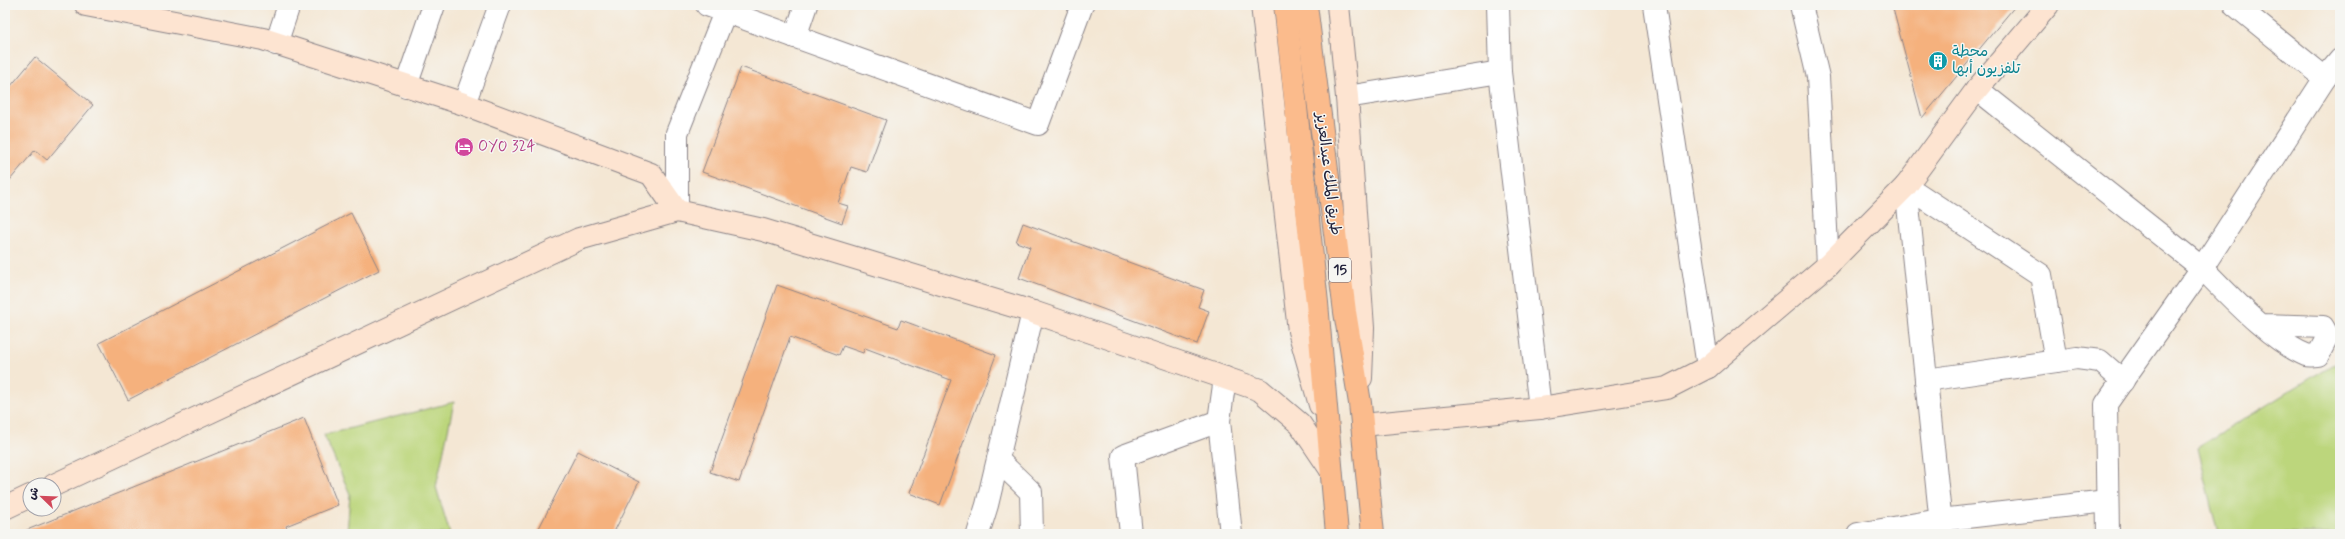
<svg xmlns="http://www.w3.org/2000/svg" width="2345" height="539" font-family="Mynerve,'Playpen Sans Arabic',sans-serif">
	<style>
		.green { fill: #bcd67b; stroke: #6f7c5b }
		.building { fill: #f5b17d }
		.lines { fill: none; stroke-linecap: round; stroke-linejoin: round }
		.street-casing { stroke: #8b8488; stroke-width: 24 }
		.secondary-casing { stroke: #8b8488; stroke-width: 24 }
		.highway-casing { stroke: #8b8488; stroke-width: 24 }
		.street { stroke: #fff; stroke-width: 22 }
		.secondary { stroke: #fde4d1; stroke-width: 22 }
		.highway { stroke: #fbbb8c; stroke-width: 22 }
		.labels { text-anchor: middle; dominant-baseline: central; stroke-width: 3; stroke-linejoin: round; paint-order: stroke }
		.shield { fill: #f6f6f2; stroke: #626272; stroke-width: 1 }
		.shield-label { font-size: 14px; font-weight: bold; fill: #22223b }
		.culture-label { font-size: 15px; fill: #0d838f; stroke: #f6f6f2; text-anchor: start }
		.hotel-label { font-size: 15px; fill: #b23c85; stroke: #f6f6f2; text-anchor: start }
		.street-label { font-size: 15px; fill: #22223b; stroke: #f6f6f2 }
	</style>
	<rect width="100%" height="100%" fill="#f6f6f2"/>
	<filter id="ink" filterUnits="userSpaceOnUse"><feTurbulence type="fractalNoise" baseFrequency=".025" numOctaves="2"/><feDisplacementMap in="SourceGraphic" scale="8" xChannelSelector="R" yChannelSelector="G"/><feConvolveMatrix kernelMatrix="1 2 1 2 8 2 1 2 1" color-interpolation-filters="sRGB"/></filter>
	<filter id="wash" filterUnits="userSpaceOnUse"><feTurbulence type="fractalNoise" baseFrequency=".012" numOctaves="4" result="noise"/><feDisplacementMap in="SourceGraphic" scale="16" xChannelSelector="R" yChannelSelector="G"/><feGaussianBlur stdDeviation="0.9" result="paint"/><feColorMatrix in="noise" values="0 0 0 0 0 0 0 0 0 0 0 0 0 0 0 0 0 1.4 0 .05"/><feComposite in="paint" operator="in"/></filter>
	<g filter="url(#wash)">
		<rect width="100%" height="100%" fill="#f4e7d4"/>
		<g class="green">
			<path d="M2340 360V534H2218L2197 448Z"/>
			<path d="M454 402 436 487 450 534H347L350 494 324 435Z"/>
		</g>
		<g id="blocks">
			<g class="building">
				<path d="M1892 5H2016L1922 118Z"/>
				<path d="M35 57 93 105 47 160 35 150 5 186V93Z"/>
				<path d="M741 67 886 120 867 172 851 167 838 203 848 206 842 223 702 172Z"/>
				<path d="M351 213 379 270 128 400 99 343Z"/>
				<path d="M1023 223 1204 290 1198 307 1209 311 1197 344 1019 278 1030 247 1016 242Z"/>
				<path d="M777 285 898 328 901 320 996 355 940 505 909 493 951 380 865 348 863 353 843 346 839 355 790 337 739 482 710 472Z"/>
				<path d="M304 418 338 505 286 526 289 534H17Z"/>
				<path d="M578 451 639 482 613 534H536Z"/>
			</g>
		</g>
	</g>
	<g filter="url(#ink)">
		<use href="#blocks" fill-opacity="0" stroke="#8b8488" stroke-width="1"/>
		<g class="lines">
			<defs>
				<g id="street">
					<path d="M707 5 1038 124 1082 5"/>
					<path d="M1498 5 1500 72 1540 408"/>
					<path d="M1654 5 1708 367"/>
					<path d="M1801 5 1818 77 1828 265"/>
					<path d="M2235 5 2325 78"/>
					<path d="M795 37 806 5"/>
					<path d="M276 44 289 5"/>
					<path d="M406 86 434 5"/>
					<path d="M1977 89 2202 268C2229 295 2271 341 2306 355 2309 356 2314 355 2318 355L2328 336 2323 327 2263 325"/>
					<path d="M1347 97 1500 72"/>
					<path d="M464 104 500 5"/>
					<path d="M1906 186 1942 534"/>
					<path d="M1906 186 2041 275 2056 361"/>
					<path d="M677 211V133L725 12"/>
					<path d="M1225 378 1219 421 1231 534"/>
					<path d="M1926 380 2077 358 2100 361 2123 381"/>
					<path d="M998 460 1031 492 1032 534"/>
					<path d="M978 534 987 505 1033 312"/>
					<path d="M1131 534 1123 456 1219 421"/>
					<path d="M1858 534 1940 520 2107 501"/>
					<path d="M2108 534 2106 404 2202 268 2325 78 2340 60"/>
				</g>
				<g id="secondary">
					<path d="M86 5 263 39 464 104 651 174 677 211"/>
					<path d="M1262 5 1299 331 1320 405"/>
					<path d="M1338 5 1347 97 1363 328 1361 378"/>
					<path d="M1362 425 1540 408 1667 388 1708 367 1828 265 1906 186 1977 89 2048 5"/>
					<path d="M54 485 579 239 677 211 763 230 1033 312 1260 390 1300 424 1331 470"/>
					<path d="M5 508 30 496"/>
				</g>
				<g id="highway">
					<path d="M1285 5 1317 303 1337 534"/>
					<path d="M1306 5 1345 312 1360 403 1373 534"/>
				</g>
			</defs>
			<use href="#street" class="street-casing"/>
			<use href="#secondary" class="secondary-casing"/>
			<use href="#highway" class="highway-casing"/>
			<use href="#street" class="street"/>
			<use href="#secondary" class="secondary"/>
			<use href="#highway" class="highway"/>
		</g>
	</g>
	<defs>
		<symbol id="building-disc" viewBox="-11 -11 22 22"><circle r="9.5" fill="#0f9aa8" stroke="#f6f6f2"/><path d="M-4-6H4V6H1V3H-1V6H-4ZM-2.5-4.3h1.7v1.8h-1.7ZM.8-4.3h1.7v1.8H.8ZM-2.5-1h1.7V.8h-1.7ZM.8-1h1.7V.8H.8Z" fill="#fff"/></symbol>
		<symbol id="hotel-disc" viewBox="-11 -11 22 22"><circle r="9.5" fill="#d1479c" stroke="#f6f6f2"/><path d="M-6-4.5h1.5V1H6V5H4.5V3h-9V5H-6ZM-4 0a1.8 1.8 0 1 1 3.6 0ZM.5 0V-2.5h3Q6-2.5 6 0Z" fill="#fff"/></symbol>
	</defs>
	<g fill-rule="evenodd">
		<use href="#building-disc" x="1927" y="50" width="22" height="22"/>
		<use href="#hotel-disc" x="453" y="136" width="22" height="22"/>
	</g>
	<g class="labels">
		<rect class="shield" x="1329" y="258" width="22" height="24" rx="3"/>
		<g class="shield-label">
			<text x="1340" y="270">15</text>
		</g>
		<g class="culture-label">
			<text x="1952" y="52">محطة<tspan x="1952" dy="17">تلفزيون أبها</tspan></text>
		</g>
		<g class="hotel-label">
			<text x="478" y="147">OYO 324</text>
		</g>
		<g class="street-label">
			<text transform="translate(1328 174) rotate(83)">طريق الملك عبدالعزيز</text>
		</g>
	</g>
	<rect width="2345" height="539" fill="none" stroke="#f6f6f2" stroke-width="20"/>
	<g transform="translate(42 497) rotate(293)"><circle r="19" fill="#f6f6f2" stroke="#a1a1a9"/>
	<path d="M0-3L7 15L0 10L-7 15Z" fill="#d1495b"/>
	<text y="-6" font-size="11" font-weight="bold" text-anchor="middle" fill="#22223b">ش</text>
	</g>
</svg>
